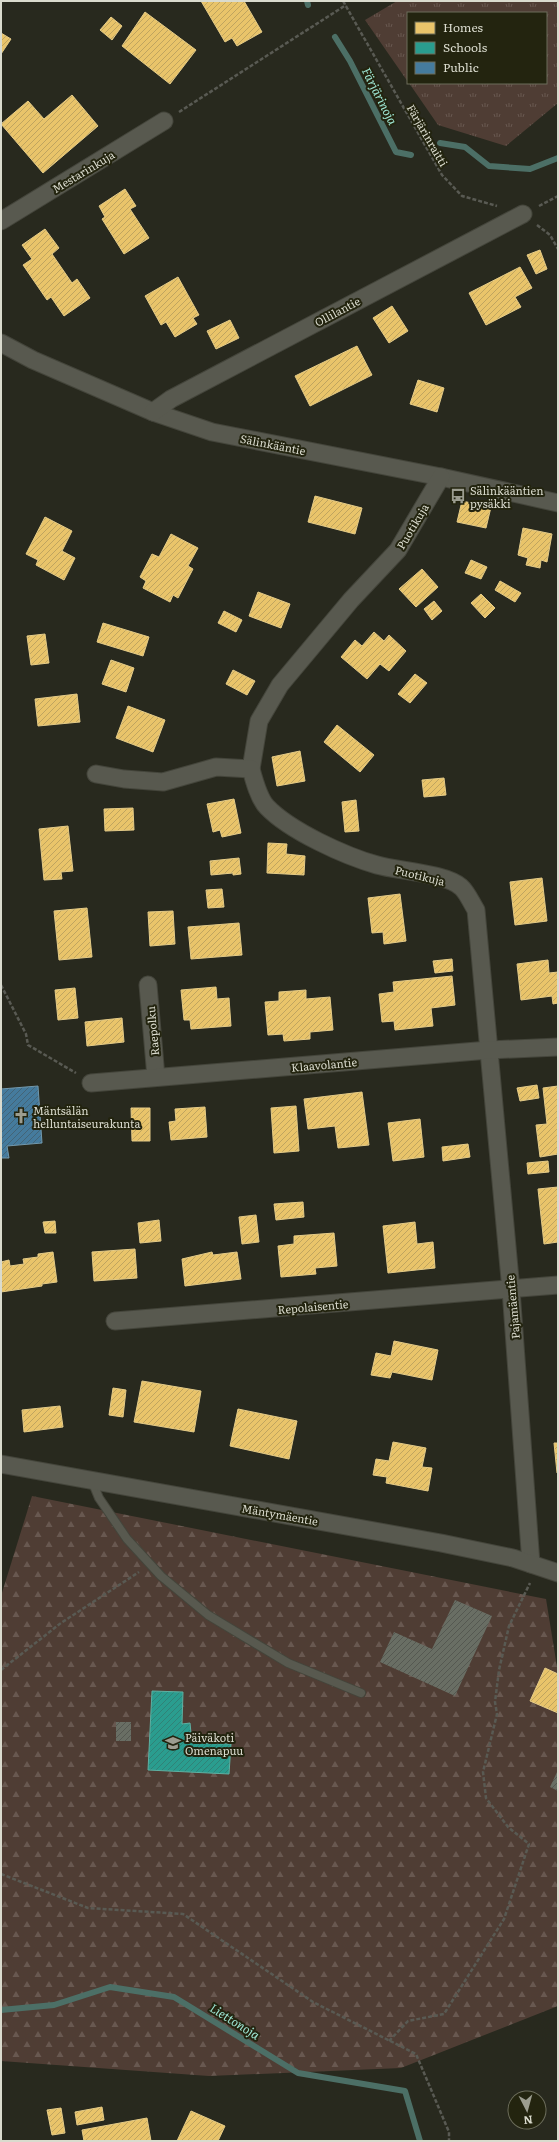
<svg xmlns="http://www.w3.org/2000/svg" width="559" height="2142" font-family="Literata,serif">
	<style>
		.grass { fill: url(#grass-tufts) }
		.forest { fill: url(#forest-firs) }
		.homes { fill: url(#homes-hatch); stroke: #e4cb88 }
		.schools { fill: url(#schools-hatch); stroke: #5fb0a2 }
		.public { fill: url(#public-hatch); stroke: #7298ac }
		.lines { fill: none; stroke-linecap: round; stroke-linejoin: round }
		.stream { stroke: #4c6f66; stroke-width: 6 }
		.building { fill: url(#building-hatch) }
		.lane-casing { stroke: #44453b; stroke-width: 10 }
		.street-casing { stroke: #44453b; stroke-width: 19 }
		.path { stroke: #595a53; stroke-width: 2.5; stroke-dasharray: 4 2; stroke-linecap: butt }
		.lane { stroke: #58594f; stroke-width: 8 }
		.street { stroke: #58594f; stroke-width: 17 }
		.labels { text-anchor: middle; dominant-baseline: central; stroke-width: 4; stroke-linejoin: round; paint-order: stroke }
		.street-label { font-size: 11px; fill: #dadbce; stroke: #23240f }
		.poi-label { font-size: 11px; fill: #dadbce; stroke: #23240f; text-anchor: start }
		.water-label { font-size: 12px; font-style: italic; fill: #9ee6d4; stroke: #23240f }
	</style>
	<defs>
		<pattern id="grass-tufts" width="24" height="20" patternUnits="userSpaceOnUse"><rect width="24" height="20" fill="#4f3d34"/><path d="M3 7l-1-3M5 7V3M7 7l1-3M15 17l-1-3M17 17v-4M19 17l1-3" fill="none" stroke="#685850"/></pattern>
		<pattern id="forest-firs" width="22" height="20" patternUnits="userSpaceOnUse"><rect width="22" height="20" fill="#4f3d34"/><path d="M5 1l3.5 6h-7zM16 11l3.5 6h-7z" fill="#685850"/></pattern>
		<pattern id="homes-hatch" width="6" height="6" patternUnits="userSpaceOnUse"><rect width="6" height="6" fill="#e9c46a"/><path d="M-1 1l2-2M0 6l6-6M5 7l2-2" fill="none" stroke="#bfa45f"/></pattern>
		<pattern id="schools-hatch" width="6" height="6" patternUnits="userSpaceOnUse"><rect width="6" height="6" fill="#2a9d8f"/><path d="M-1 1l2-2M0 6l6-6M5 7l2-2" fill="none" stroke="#318277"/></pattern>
		<pattern id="public-hatch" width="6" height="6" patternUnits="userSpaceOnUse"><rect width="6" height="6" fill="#457b9d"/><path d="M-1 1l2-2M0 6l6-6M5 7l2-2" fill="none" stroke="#436477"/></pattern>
		<pattern id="building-hatch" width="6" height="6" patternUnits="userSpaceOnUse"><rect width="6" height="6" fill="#696e64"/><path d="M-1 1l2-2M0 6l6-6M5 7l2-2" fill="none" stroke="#555851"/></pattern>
	</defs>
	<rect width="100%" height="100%" fill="#28291e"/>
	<path class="grass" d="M397 1H558V103L506 146 438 125 409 83H546V13H408V82L365 20Z"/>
	<path class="forest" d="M32 1496 546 1599 558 1673V2006L401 2068 209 2076 1 2061V1596Z"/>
	<g class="homes">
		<path d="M201 1H244L262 32 237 46 232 38 225 42Z"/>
		<path d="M145 12 196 50 170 84 122 46Z"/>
		<path d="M111 17 122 26 112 40 100 30Z"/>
		<path d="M1 33 11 39 1 54Z"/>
		<path d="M72 95 98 126 43 173 1 124 28 101 44 119Z"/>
		<path d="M125 189 136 206 130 209 149 238 124 254 102 219 105 217 99 206Z"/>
		<path d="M45 229 59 248 52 254 72 283 77 279 90 298 64 316 51 297 47 300 23 265 32 259 22 245Z"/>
		<path d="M540 250 547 269 536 274 527 255Z"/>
		<path d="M520 267 532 288 515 297 521 307 486 325 469 293Z"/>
		<path d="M178 277 199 315 193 318 197 324 175 337 166 322 161 325 145 296Z"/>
		<path d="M392 306 408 331 389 343 373 318Z"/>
		<path d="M230 320 239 338 216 349 207 331Z"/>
		<path d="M357 346 372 375 310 406 295 376Z"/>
		<path d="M418 380 444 388 437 412 410 404Z"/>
		<path d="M315 496 362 508 355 534 308 522Z"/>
		<path d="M462 501 491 507 486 528 457 522Z"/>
		<path d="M45 517 72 531 62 551 75 558 64 580 36 565 38 560 26 554Z"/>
		<path d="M523 528 552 534 547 562 541 560 540 568 526 565 528 558 518 555Z"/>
		<path d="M171 534 198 548 188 566 193 569 178 598 173 595 170 602 143 588 146 581 140 577 152 554 159 557Z"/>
		<path d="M471 560 487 567 481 579 465 573Z"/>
		<path d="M422 569 438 587 416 607 399 589Z"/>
		<path d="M500 581 521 593 515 602 495 590Z"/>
		<path d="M258 592 290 604 281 628 249 616Z"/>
		<path d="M481 594 495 608 485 618 471 603Z"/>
		<path d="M434 601 442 611 432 620 424 609Z"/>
		<path d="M224 611 242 620 236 632 218 623Z"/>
		<path d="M103 623 149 637 143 656 97 642Z"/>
		<path d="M374 632 384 641 389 635 406 651 389 671 380 664 367 679 341 657 355 640 362 646Z"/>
		<path d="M45 634 49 663 31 665 27 636Z"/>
		<path d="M111 660 134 668 126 692 102 684Z"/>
		<path d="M233 670 255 681 247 695 226 684Z"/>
		<path d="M415 674 427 683 410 703 398 694Z"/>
		<path d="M77 694 80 722 38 726 35 699Z"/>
		<path d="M128 706 165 720 153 752 116 738Z"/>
		<path d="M337 725 374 755 360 772 324 742Z"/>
		<path d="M300 751 305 781 277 786 272 757Z"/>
		<path d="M444 778 446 795 424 797 422 780Z"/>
		<path d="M234 799 241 833 222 837 220 830 213 832 207 804Z"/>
		<path d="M356 800 359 831 345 832 342 802Z"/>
		<path d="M133 808 134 830 105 831 104 809Z"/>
		<path d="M68 826 73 871 61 872 62 879 44 880 39 829Z"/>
		<path d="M268 843 287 844 286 854 305 856 304 875 267 873Z"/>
		<path d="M239 858 241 874 233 875V873L211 875 210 861Z"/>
		<path d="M542 878 547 921 515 925 510 882Z"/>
		<path d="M222 889 224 907 208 908 206 890Z"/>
		<path d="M400 894 406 941 384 944 383 932 372 933 368 898Z"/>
		<path d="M87 908 92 957 59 960 54 911Z"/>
		<path d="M173 911 175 944 150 946 148 912Z"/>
		<path d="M239 923 242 955 191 959 188 927Z"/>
		<path d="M452 959 453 971 435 973 433 961Z"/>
		<path d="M548 960 549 973 558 972V1003L553 1004 552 996 521 1000 517 964Z"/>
		<path d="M452 976 455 1005 431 1008 433 1026 395 1030 394 1021 382 1022 379 994 394 992 393 982Z"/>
		<path d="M216 987 217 999 229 998 231 1026 191 1029 190 1020H184L181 990Z"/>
		<path d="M75 988 78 1018 58 1020 55 990Z"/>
		<path d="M306 990V999L330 997 333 1030 310 1032V1039L284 1041 283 1034 268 1035 265 1002 279 1001V992Z"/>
		<path d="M122 1018 124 1042 87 1046 85 1022Z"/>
		<path d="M537 1085 539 1098 520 1101 517 1088Z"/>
		<path d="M558 1086V1154L540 1157 536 1125 547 1124 543 1088Z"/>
		<path d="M362 1092 369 1145 338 1148 335 1126 308 1129 304 1099Z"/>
		<path d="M296 1106 299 1151 274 1153 271 1108Z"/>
		<path d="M205 1107 207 1137 171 1140 169 1122 176 1121 175 1109Z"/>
		<path d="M131 1108H150V1141H132Z"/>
		<path d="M420 1119 424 1157 393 1161 388 1123Z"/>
		<path d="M468 1144 470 1157 443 1161 442 1147Z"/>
		<path d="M548 1161 549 1172 528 1174 527 1163Z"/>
		<path d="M558 1187V1242L544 1244 538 1189Z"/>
		<path d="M303 1202 304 1217 276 1220 274 1204Z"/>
		<path d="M256 1215 259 1242 242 1244 239 1217Z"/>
		<path d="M159 1220 161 1241 140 1243 138 1223Z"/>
		<path d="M55 1221 56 1233H45L43 1222Z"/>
		<path d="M415 1222 417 1244 433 1242 435 1268 388 1273 383 1226Z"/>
		<path d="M334 1233 337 1266 315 1268 316 1274 281 1277 278 1246 294 1244V1236Z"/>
		<path d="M135 1249 137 1278 94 1281 92 1252Z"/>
		<path d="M53 1252 57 1282 42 1284V1286L1 1292V1262L9 1260 10 1266 24 1264 23 1259 38 1257V1254Z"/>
		<path d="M212 1252 213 1255 237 1252 241 1279 185 1286 182 1259Z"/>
		<path d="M394 1341 438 1350 432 1380 392 1372 390 1378 371 1375 376 1353 391 1356Z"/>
		<path d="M142 1381 201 1391 194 1432 134 1422Z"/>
		<path d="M113 1388 126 1390 123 1417 109 1415Z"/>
		<path d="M60 1406 63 1427 24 1432 22 1410Z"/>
		<path d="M238 1409 297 1421 289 1459 230 1446Z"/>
		<path d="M393 1442 426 1448 422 1467 432 1468 428 1491 386 1483 387 1477 373 1475 376 1459 389 1461Z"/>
		<path d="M554 1443H558V1473H557Z"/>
		<path d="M545 1668 558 1674V1713L530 1701Z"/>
		<path d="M102 2107 104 2120 77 2125 75 2112Z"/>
		<path d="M61 2108 65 2133 52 2135 47 2110Z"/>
		<path d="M191 2111 225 2126 218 2141H177Z"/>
		<path d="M147 2118 151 2141H84L82 2130Z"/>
	</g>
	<path class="schools" d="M152 1691 183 1692 182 1724 190 1723 192 1743 231 1744 229 1774 148 1770Z"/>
	<path class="public" d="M38 1086 42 1143 7 1146 9 1158H1V1089Z"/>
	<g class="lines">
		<g class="stream">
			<path d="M307 1 308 5"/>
			<path d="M335 37 350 61 396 152 411 155"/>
			<path d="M440 143 465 147 489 166 530 169 558 158"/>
			<path d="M1 2010 54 2005 110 1987 174 1997 298 2073 405 2091 420 2141"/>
		</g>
	</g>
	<g class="building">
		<path d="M455 1600 492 1616 455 1696 380 1662 394 1632 432 1649Z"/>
		<rect x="116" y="1722" width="15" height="19"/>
		<path d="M558 1770V1791L550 1787Z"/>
	</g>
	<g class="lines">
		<defs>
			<path id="lane" d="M92 1481 99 1498 127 1539 161 1576 208 1615 288 1663 361 1693"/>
			<g id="street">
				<path d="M1 221 164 121"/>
				<path d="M1 343 33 360 153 412 212 432 441 477 558 503"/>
				<path d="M153 412 171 399 523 214"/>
				<path d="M251 769 259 721 280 685 351 600 398 550 441 477"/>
				<path d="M96 774 124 779 163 782 216 767 251 769C254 780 259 799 267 807 290 831 345 856 377 865 398 871 445 873 461 887 467 892 472 904 476 910L511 1290 531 1564"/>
				<path d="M148 985 156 1077"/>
				<path d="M91 1083 489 1050 558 1047"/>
				<path d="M115 1321 558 1285"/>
				<path d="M1 1464 441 1543 513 1558 558 1573"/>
			</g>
		</defs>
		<use href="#lane" class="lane-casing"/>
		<use href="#street" class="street-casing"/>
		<g class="path">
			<path d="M343 1 442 175 462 196 497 206"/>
			<path d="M179 112 346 5"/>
			<path d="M539 206 558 196"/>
			<path d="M537 225 550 235 558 249"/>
			<path d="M1 985 26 1034 28 1045 76 1073"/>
			<path d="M1 1670 61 1623 139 1572"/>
			<path d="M1 1874 88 1908 183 1914 313 2002 416 2054 449 2132V2141"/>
			<path d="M389 2041 408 2021 444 2014 504 1919 529 1844 508 1827 486 1798 483 1772 497 1714 495 1702 499 1670 509 1626 530 1583"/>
		</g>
		<use href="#lane" class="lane"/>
		<use href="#street" class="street"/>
	</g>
	<defs>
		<symbol id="bus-bare" viewBox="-9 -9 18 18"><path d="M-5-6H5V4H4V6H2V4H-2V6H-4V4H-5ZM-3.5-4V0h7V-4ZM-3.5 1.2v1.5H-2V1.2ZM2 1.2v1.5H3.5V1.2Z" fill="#9c9d90" stroke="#23240f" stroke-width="2.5" paint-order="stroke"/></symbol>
		<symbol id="church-bare" viewBox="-9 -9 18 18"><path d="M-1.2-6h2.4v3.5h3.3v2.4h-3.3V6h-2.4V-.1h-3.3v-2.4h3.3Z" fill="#9c9d90" stroke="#23240f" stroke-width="2.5" paint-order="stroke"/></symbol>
		<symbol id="school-bare" viewBox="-9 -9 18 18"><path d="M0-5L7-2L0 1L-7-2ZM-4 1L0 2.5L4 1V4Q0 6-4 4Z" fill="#9c9d90" stroke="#23240f" stroke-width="2.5" paint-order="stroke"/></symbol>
	</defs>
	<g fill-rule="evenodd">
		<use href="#bus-bare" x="447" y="485" width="22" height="22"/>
		<use href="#church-bare" x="10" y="1105" width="22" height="22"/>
		<use href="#school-bare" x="162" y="1732" width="22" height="22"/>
	</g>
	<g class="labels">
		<g class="street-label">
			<text transform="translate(428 135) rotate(60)">Färjärinraitti</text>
			<text transform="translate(83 171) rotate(-31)">Mestarinkuja</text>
			<text transform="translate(337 311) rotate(-28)">Ollilantie</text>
			<text transform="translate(273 444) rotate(11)">Sälinkääntie</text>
			<text transform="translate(412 526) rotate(-59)">Puotikuja</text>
			<text transform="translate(420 875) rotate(14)">Puotikuja</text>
			<text transform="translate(152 1031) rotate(-95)">Raepolku</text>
			<text transform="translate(324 1064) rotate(-5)">Klaavolantie</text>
			<text transform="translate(313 1306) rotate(-5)">Repolaisentie</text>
			<text transform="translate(512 1307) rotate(-95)">Pajamäentie</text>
			<text transform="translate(280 1514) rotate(10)">Mäntymäentie</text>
		</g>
		<g class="poi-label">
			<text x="470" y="490">Sälinkääntien<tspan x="470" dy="13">pysäkki</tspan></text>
			<text x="33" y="1110">Mäntsälän<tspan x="33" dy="13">helluntaiseurakunta</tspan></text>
			<text x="185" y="1737">Päiväkoti<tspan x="185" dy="13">Omenapuu</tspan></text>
		</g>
		<g class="water-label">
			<text transform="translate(380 96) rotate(63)">Färjärinoja</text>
			<text transform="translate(235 2021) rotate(32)">Liettonoja</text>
		</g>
	</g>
	<rect width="559" height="2142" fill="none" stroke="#dadbce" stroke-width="4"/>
	<rect x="407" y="12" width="140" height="72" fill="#23240f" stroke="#6c6d5b"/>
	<rect x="415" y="22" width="20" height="12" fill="#e9c46a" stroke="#6c6d5b"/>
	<text x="443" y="32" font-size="12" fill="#dadbce">Homes</text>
	<rect x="415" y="42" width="20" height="12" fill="#2a9d8f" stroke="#6c6d5b"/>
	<text x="443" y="52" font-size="12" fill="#dadbce">Schools</text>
	<rect x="415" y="62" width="20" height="12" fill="#457b9d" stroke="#6c6d5b"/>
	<text x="443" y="72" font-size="12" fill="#dadbce">Public</text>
	<g transform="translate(527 2110) rotate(174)"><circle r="19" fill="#23240f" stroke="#6c6d5b"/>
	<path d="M0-3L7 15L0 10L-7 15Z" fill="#9c9d90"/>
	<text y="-6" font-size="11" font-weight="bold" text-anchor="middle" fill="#dadbce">N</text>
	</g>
</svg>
